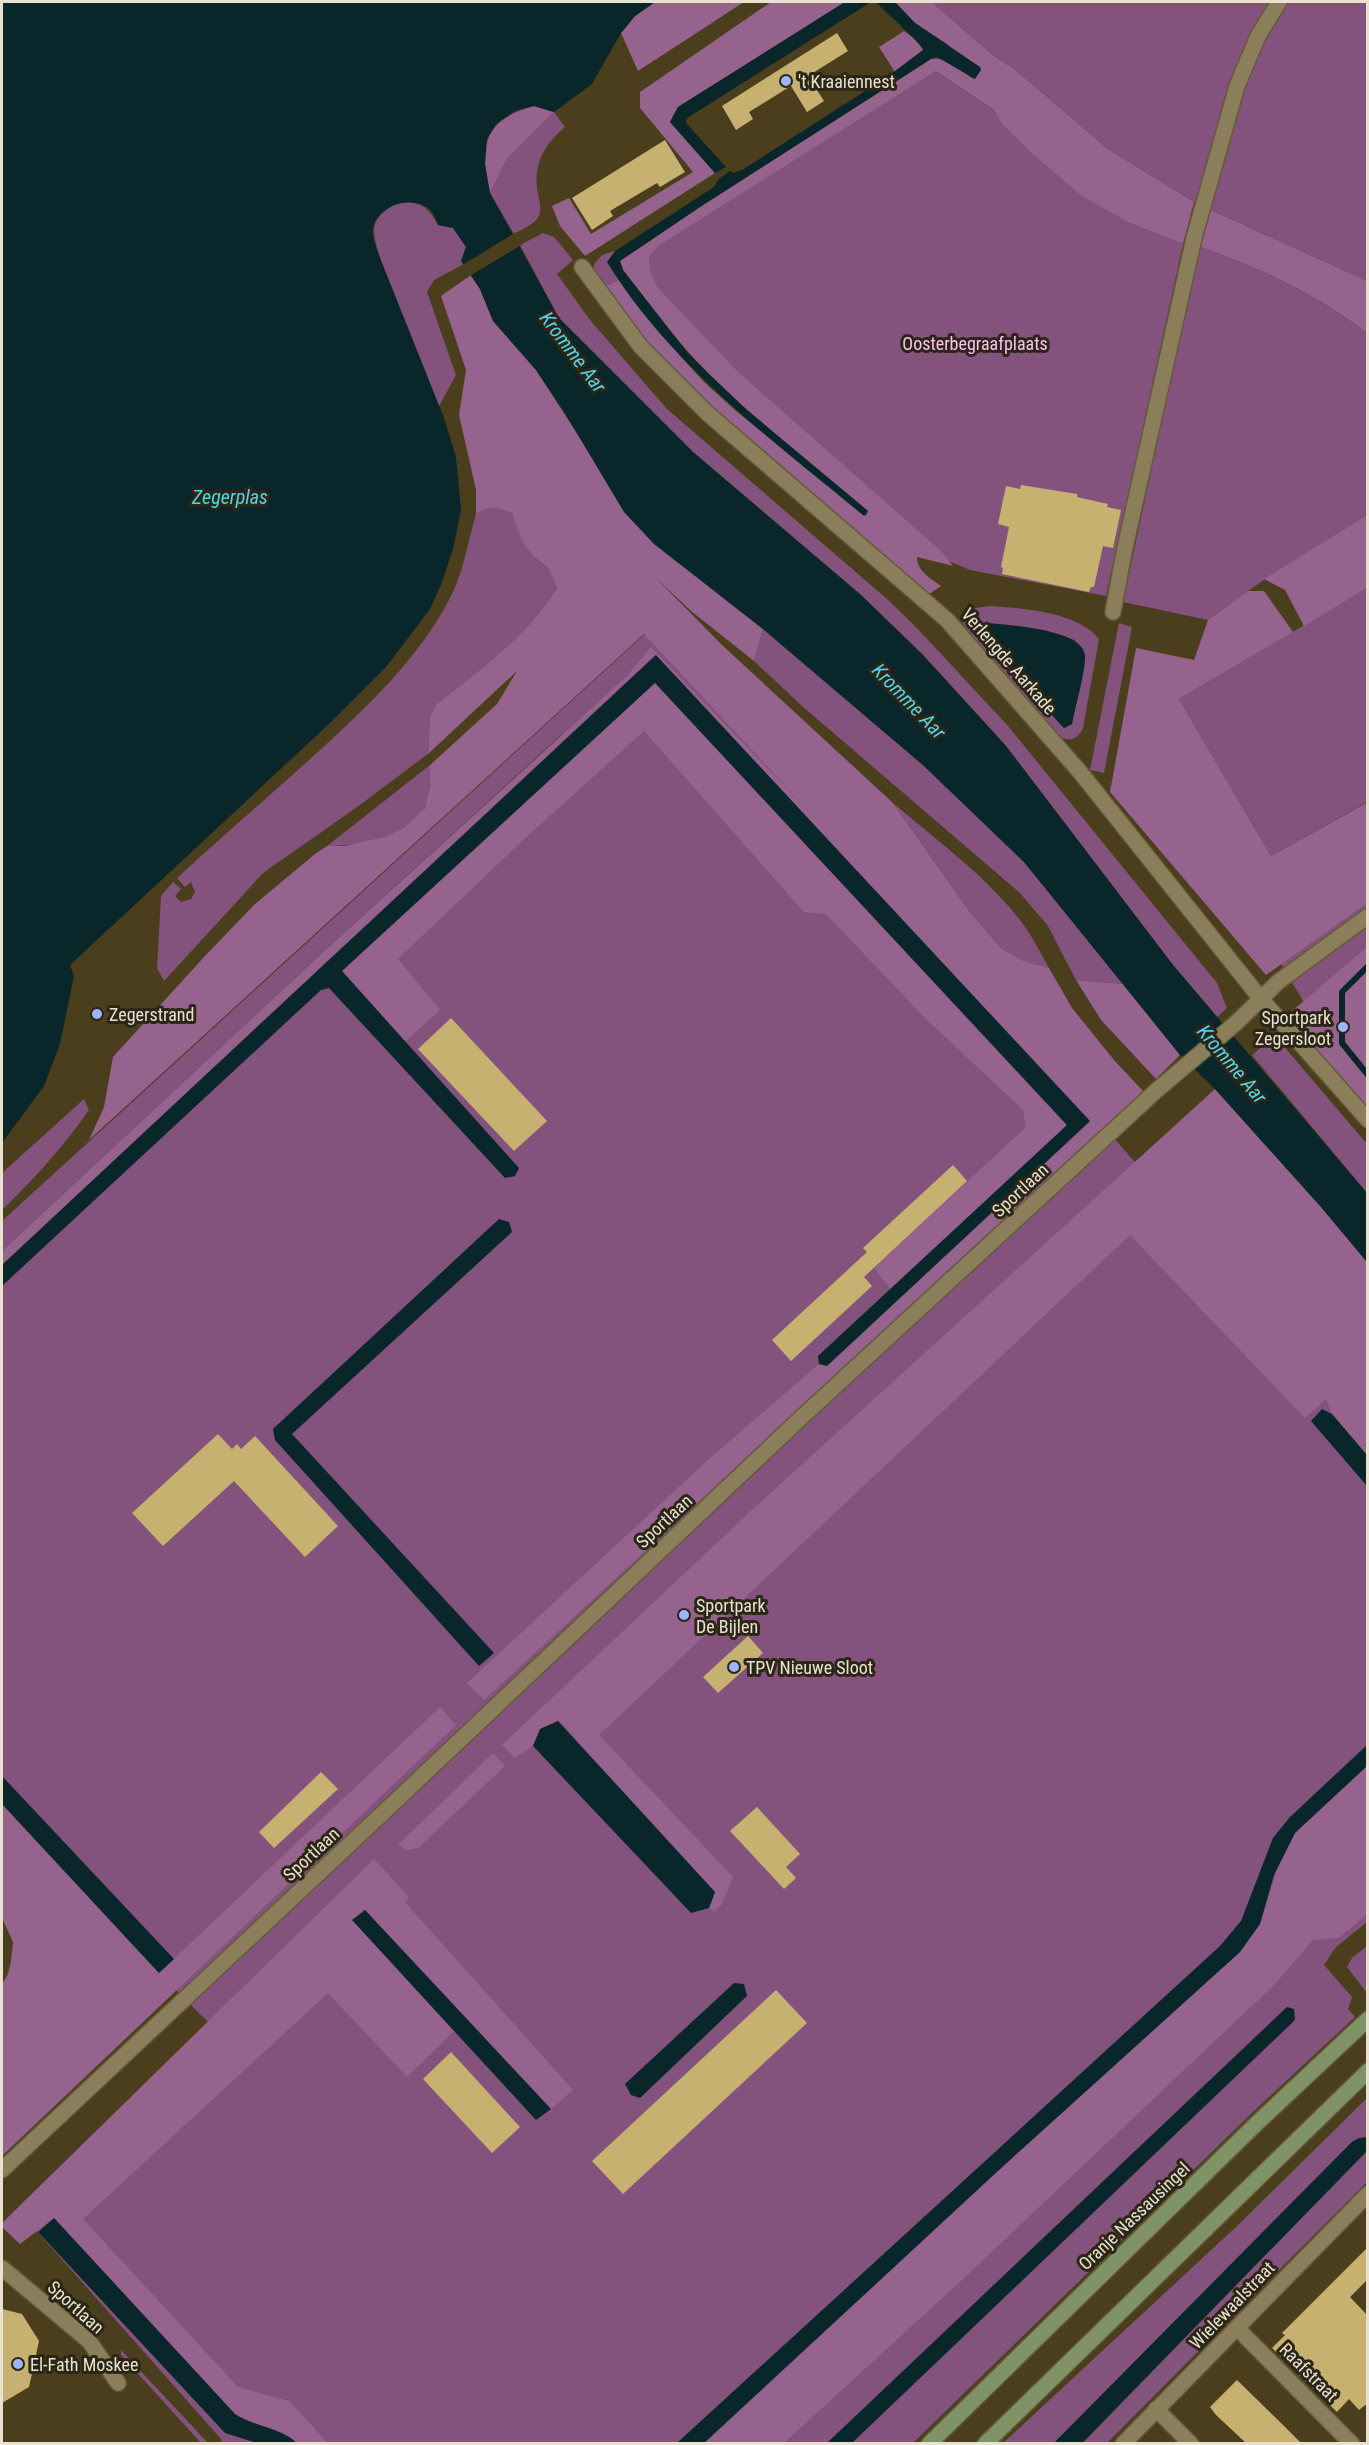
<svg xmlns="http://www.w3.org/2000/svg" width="1369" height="2445" font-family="'Roboto Condensed',sans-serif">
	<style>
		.green { fill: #83537d; fill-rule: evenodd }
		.forest { fill: #95638e }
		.water { fill: #09262b }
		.pier { fill: #4a3e1c }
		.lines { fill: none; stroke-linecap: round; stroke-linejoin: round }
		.stream { stroke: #09262b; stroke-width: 6 }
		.building { fill: #c7b170 }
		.street-casing { stroke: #645a3b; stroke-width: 18 }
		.secondary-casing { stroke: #645a3b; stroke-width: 18 }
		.street { stroke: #8b7f5b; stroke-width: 15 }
		.secondary { stroke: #809366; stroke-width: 15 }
		.poi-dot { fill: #9eb4fd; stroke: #2b2617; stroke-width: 2 }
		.labels { text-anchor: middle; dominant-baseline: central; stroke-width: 6; stroke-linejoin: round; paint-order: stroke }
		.poi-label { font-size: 18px; fill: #e9e2cf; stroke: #2b2617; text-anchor: start }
		.park-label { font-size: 18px; fill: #fbc0f3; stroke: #2b2617 }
		.street-label { font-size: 18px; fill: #e9e2cf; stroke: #2b2617 }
		.water-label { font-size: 20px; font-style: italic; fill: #4fd5ec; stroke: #2b2617 }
	</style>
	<rect width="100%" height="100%" fill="#4a3e1c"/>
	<g class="green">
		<path d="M935 2H1367V281L1194 202 1108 149 1013 68 995 57 935 5Z"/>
		<path d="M936 71 994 110 1001 123 1130 223 1183 244 1106 596 970 570 939 557 728 367 652 287 647 265 652 246Z"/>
		<path d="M554 112 565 127C546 143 534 162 537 188 538 198 544 211 537 219 532 225 521 230 514 234L490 193 506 160Z"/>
		<path d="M399 202C421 201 428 207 438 225L453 228 466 247 462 261 464 264 434 280 427 292 456 375 439 406 380 258C371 228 369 219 399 202Z"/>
		<path d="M543 233 554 237 573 260 557 274 590 320 667 409 887 599 916 627 1008 726 1217 983 1227 1008 1217 1017 1173 965 1006 746 923 655 861 595 693 452 559 318 520 245Z"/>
		<path d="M1199 246C1263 270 1313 292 1367 333V515L1265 579 1208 620 1123 602Z"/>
		<path d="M615 251 608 262 619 280 606 286 594 270V264L602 255Z"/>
		<path d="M486 507 501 508 512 513 534 557 548 568 557 588C525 639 474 676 430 717L428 754 360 805 263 873 164 981 157 968 161 896 173 882 181 889 175 896 181 902 191 899 195 892 191 882 185 887 177 878C223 835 272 794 319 751 367 707 418 659 449 600 463 574 468 542 476 514Z"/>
		<path d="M1367 588V802L1271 856 1179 699Z"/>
		<path d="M990 606C1021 608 1078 612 1099 639L1083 728C1078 739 1070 742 1059 737L967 630 963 623 967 613 976 608ZM987 623 1046 631 1075 640 1085 657 1072 724 1065 728 1060 724 983 635Z"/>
		<path d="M1119 623 1132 627 1104 773 1090 770Z"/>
		<path d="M763 629 924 766 1024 862 1124 984 1076 980 1048 926 1020 893 802 706 754 661Z"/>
		<path d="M669 632 1367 1426V1922L1335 1948 1324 1965 1352 1997 1348 2009 1355 2017 1254 2111 913 2443H222L221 2439 27 2220 225 2039 159 1973 2 1804V1265L330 959 572 725 334 942 2 1251V1221L645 634 656 645Z"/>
		<path d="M430 765C430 779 431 794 425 807 410 838 357 846 327 846Z"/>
		<path d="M893 803C936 840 985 875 1020 920 1031 934 1040 952 1049 968L1024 961 1001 948 969 911Z"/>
		<path d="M1367 876V1109L1270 945Z"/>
		<path d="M1275 1036 1367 1144V1193L1252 1055Z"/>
		<path d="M84 1099 89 1110C63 1147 34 1179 2 1210V1173Z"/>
		<path d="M1367 1946V1993L1347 1967 1352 1958Z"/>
		<path d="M1367 2098V2138H1359L1352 2142 1054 2443 1002 2444 1237 2226Z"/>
		<path d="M1367 2150V2182L1107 2443 1082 2444Z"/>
		<path d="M121 2350 208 2443H201L121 2355Z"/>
	</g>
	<g class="forest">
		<path d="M655 2H744L638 71 621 33 635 16Z"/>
		<path d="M771 2H845L678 107 670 122 715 173 585 256 560 226 552 206 569 198 591 234 693 172 640 108V92Z"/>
		<path d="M895 2H935V5L995 57 1013 68 1108 149 1194 202 1183 244 1130 223 1082 196 1035 156 1001 123 994 110 936 71 658 246 649 257 650 270 657 287 738 372 941 551 953 566 917 557C917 571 930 578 941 586L929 594 715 410 647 342 606 286 619 280 682 358 704 382 736 411 866 516 868 511C815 465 757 423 708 373 676 341 650 305 623 270L620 261 700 207 931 59C946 55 961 72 974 79L947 44 915 23Z"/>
		<path d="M904 31 922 44 924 50 895 72 879 47Z"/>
		<path d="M534 106 554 112 506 160 490 193C478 145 485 119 534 106Z"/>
		<path d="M1209 209 1367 281V333C1313 292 1263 270 1199 246Z"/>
		<path d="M471 275 480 289 493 321 536 370 605 477 723 598 763 629 754 661 691 611 655 577 722 645 893 803 969 911 1001 948 1024 961 1049 968 1072 1008 1114 1060 1143 1091 484 1700 467 1683 709 1459 819 1364 827 1366 1090 1122 655 655 2 1265V1251L334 942 627 676 651 647 817 820 644 634 89 1140 104 1107 113 1057 204 957 255 904 315 854 327 846H344L385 837 404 828 425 808 430 787V765L497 704 517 671 428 754 430 717 436 705C481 670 527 636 557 588L548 568 534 557 522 541 512 513C498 507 489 505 476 514V490L459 415 466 370 441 296Z"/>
		<path d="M1367 515V588L1304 626 1285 590 1264 579Z"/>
		<path d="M1248 591H1264L1293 632 1179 699 1271 856 1368 802 1367 903 1266 975 1110 792 1136 648 1194 660 1208 620Z"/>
		<path d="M655 683 1067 1126 891 1290 874 1268 1026 1127 1023 1110 925 1018 826 914 804 912 644 731 522 841 398 959 440 1010 405 1042 342 971Z"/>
		<path d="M1367 947V1112L1295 1027 1292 1011Z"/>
		<path d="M1076 980 1124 984 1180 1055 1156 1079 1101 1020Z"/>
		<path d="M1215 1089 1321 1207 1367 1262V1455L1332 1414 1326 1399 1305 1418 1130 1235 599 1735 733 1877 722 1904 714 1912 709 1908 715 1892 559 1721 540 1729 533 1746 515 1758 502 1745 753 1509Z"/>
		<path d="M440 1707 456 1725 2 2156V1984L8 1974 11 1961 13 1942 2 1918V1804L159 1973Z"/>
		<path d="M493 1753 505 1766 418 1848 407 1850 398 1845Z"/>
		<path d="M1367 1766V1914L1339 1938 1313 1940 1274 1985 962 2280 784 2443 704 2444 999 2170 1240 1952 1260 1924 1277 1870 1295 1833Z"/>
		<path d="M374 1859 409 1897 405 1902 573 2090 551 2109 365 1910 352 1920 454 2031 407 2077 328 1993 83 2219 238 2387 289 2401 328 2443H297L286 2434 242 2419 235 2414 54 2218 20 2244 2 2227V2223Z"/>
	</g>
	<g class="water">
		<path d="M2 2H655L635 16 621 33 592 84 554 112 534 106 515 111 496 124 487 139 485 164 490 193 559 318 693 452 861 595 923 655 1006 746 1173 965 1367 1193V1262L1321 1207 1215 1089 1180 1055 1024 862 924 766 763 629 654 544 624 512 563 410 536 370 493 321 480 289 461 261 466 247 453 228 438 225C436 220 433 212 429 209 409 193 370 208 373 235 374 243 378 251 380 258L444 418 456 457 461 510 453 549 442 582 430 609 386 667 330 723 70 965 74 976 60 1044 44 1086 2 1143Z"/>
		<path d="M845 2H871L687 118 686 123 726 167 715 173 670 122 678 107Z"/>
		<path d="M876 2H895L915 23 980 67 981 70 975 79 970 76 937 57 931 59 700 207 620 261 623 270 687 352 709 374 746 409 868 511 864 516C771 439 671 366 607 262L615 251 714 187 719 179 730 171 733 173 742 170 887 77 923 50C922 44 884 11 876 2Z"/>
		<path d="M987 623C1008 625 1082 629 1085 655 1086 671 1075 707 1072 724L1064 728 1060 724 983 635 981 630Z"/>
		<path d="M656 655 1090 1121 827 1366 819 1364 818 1356 1067 1125 655 683 342 971 519 1168 515 1176 505 1178 329 988 321 990 2 1286V1265Z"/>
		<path d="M499 1219 509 1222 512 1232 292 1434 494 1653 479 1666 275 1440 273 1429Z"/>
		<path d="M1322 1409 1332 1414 1367 1455V1486L1311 1421Z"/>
		<path d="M558 1721 715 1892 709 1908 691 1913 533 1746 540 1729Z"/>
		<path d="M1367 1745V1766L1295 1833 1274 1875 1260 1924 1240 1952 999 2170 704 2443H677L1220 1946 1241 1921 1273 1838 1290 1817Z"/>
		<path d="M2 1776 174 1959 159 1973 2 1804Z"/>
		<path d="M365 1910 551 2109 536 2120 352 1920Z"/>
		<path d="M734 1983 744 1984 747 1996 640 2098 631 2095 625 2084Z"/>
		<path d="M1287 2007 1294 2009 1295 2019 1293 2022 852 2443H827Z"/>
		<path d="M1367 2137V2151L1082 2443H1054L1352 2142 1359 2138Z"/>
		<path d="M54 2218 235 2414C255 2427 279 2427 297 2443H257L225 2433 38 2232Z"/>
	</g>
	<path class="pier" d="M516 232 523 244 468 277 461 266Z"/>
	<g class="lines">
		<path class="stream" d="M1368 966 1342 992V1043L1368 1075"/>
	</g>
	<g class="building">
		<path d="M837 33 848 51 808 76 824 101 807 112 791 86 749 112 753 119 736 130 722 106Z"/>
		<path d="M665 140 685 172 660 187 657 183 610 211 613 216 592 230 572 198Z"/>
		<path d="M1021 485 1077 494V497L1108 504 1107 507 1121 510 1113 548 1103 546 1094 587H1091L1089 592 1002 574 1003 568 1001 567 1009 527 998 524 1006 486 1020 489Z"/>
		<path d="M451 1018 547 1121 514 1151 418 1049Z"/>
		<path d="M953 1165 967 1181 864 1277 872 1286 791 1361 772 1340 867 1252 863 1248Z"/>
		<path d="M218 1434 232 1449 237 1444 241 1449 255 1436 338 1526 305 1557 234 1481 163 1546 132 1513Z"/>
		<path d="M748 1636 763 1653 718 1693 703 1677Z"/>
		<path d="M321 1772 338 1789 274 1848 259 1832Z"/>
		<path d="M757 1807 800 1854 786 1867 796 1878 784 1889 730 1831Z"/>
		<path d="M776 1990 807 2023 623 2194 592 2161Z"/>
		<path d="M451 2052 520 2127 492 2153 423 2079Z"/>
		<path d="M1368 2247V2279L1350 2297 1368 2316V2403L1359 2410 1349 2399 1337 2412 1272 2348 1285 2335 1282 2333Z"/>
		<path d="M2 2309 22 2314 39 2341 29 2387 2 2403Z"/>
		<path d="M1237 2380 1283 2425 1302 2444H1247L1216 2415 1210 2407Z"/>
	</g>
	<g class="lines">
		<defs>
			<g id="street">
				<path d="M582 267 641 347 707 413 947 620 1080 772 1261 999 1368 1120"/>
				<path d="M1113 612 1124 552 1194 238 1237 86 1258 36 1279 2"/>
				<path d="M2 2170 367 1828 804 1415 1157 1090 1236 1023 1278 982 1368 916"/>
				<path d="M2 2268 89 2341 118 2383"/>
				<path d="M1237 2328 1352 2444"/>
				<path d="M1156 2409 1191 2444"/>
				<path d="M1123 2444 1368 2194"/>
			</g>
			<g id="secondary">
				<path d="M929 2444 1256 2124 1368 2019"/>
				<path d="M985 2444 1368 2071"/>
			</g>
		</defs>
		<use href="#street" class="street-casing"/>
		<use href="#secondary" class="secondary-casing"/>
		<use href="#street" class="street"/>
		<use href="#secondary" class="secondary"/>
	</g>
	<g class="poi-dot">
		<circle cx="786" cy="81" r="6"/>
		<circle cx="97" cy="1014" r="6"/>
		<circle cx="1343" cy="1027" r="6"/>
		<circle cx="684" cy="1615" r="6"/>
		<circle cx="734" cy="1667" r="6"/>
		<circle cx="18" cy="2364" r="6"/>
	</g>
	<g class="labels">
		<g class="poi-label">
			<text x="798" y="81">'t Kraaiennest</text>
			<text x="109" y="1014">Zegerstrand</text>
			<text x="1331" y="1017" text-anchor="end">Sportpark<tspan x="1331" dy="21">Zegersloot</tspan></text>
			<text x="696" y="1605">Sportpark<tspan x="696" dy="21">De Bijlen</tspan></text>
			<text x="746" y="1667">TPV Nieuwe Sloot</text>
			<text x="30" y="2364">El-Fath Moskee</text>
		</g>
		<g class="park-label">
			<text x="975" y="343">Oosterbegraafplaats</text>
		</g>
		<g class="street-label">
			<text transform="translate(1009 661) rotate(49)">Verlengde Aarkade</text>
			<text transform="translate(1020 1190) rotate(-43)">Sportlaan</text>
			<text transform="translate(664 1521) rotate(-43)">Sportlaan</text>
			<text transform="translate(311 1854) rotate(-43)">Sportlaan</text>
			<text transform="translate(1134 2216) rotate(-44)">Oranje Nassausingel</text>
			<text transform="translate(1232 2305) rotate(-46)">Wielewaalstraat</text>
			<text transform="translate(76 2307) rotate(42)">Sportlaan</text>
			<text transform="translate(1309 2372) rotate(45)">Raafstraat</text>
		</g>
		<g class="water-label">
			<text transform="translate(573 352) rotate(53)">Kromme Aar</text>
			<text x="230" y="497">Zegerplas</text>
			<text transform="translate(909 701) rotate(46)">Kromme Aar</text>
			<text transform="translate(1232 1064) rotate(50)">Kromme Aar</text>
		</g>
	</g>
	<rect width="1369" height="2445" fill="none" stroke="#e9e2cf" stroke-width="6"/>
</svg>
